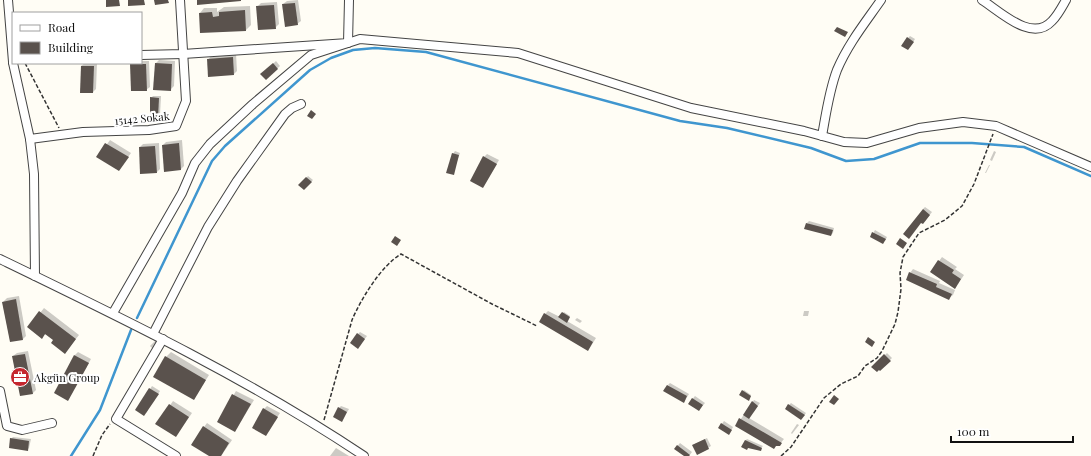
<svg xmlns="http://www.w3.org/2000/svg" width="1091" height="456" font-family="'Playfair Display',serif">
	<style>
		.shadow { fill: #0003 }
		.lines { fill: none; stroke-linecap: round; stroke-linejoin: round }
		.stream { stroke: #3f96cf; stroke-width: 2.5 }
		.building { fill: #5a524d }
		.minor-casing { stroke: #444; stroke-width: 10 }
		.path { stroke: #333; stroke-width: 1.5; stroke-dasharray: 4 2; stroke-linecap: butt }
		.minor { stroke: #fff; stroke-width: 8 }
		.labels { text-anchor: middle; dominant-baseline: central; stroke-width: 4; stroke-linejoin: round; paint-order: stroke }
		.street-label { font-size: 11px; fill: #111; stroke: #fff }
		.poi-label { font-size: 11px; fill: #111; stroke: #fff; text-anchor: start }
	</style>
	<rect width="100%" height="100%" fill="#fffdf5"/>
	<g class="shadow">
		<path d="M298 0 301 21 297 24 283 4 287 1Z"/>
		<path d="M277 2 279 24 275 28 257 7 261 3Z"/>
		<path d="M250 6 251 25 246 30 201 32 200 13 204 8H217V12L224 7Z"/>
		<path d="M910 36 915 39 910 47 908 38Z"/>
		<path d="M236 54 237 71 234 74 208 60 211 56Z"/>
		<path d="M159 60 175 61 174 86 170 90 156 63Z"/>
		<path d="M141 61H149L150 87 146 90 131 65 133 63H141Z"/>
		<path d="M276 61 280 66 266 79 262 74Z"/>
		<path d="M85 63H97L96 89 93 92H81V66Z"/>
		<path d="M153 96H161L160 115 158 117 151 98Z"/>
		<path d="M110 140 131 153 119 170 98 157Z"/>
		<path d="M182 140 184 166 180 170 163 145 166 142Z"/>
		<path d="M159 143 160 169 157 172 140 147 143 144Z"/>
		<path d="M455 151 460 153 453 173V154Z"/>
		<path d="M994 151 996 152 992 161 990 160Z"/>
		<path d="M487 154 499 160 483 187 484 157Z"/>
		<path d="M989 165H990L986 173H985Z"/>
		<path d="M308 176 313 180 304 189 300 185Z"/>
		<path d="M925 207 932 212 925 221 923 209Z"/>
		<path d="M809 221 834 228 833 233 831 235 807 223Z"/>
		<path d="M875 230 887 237 885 241 871 237Z"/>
		<path d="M942 257 957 267 955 269 964 275 958 284 931 272Z"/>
		<path d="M913 269 940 281 939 283 955 290 953 295 949 298 910 273Z"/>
		<path d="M19 296 26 336 23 339 11 341 3 302 7 298Z"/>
		<path d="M44 308 79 335 68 349 46 334 42 337 29 327Z"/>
		<path d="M548 311 560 317 564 312 570 316 567 321 596 338 591 346 588 349 545 314Z"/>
		<path d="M809 311 808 316H803L804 311Z"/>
		<path d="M577 318 582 321 580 323 575 320Z"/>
		<path d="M360 332 367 336 360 345 358 334Z"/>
		<path d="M156 340 159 342 153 349 150 346Z"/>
		<path d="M28 351 36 390 33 393 21 395 13 356 17 353Z"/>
		<path d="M78 352 91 359 68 400 75 355Z"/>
		<path d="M171 352 209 375 194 399 166 357Z"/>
		<path d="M887 353 892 358 880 370 873 367Z"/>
		<path d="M670 383 689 394 684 402 668 385Z"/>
		<path d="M152 386 160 391 146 413 137 410Z"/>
		<path d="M744 390 751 395 749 399 740 394Z"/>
		<path d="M236 391 254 400 235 431 218 421Z"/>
		<path d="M695 396 705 403 699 410 689 403Z"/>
		<path d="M754 400 760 403 749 418 784 439 779 445 736 426Z"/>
		<path d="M173 401 192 413 176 436 157 424Z"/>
		<path d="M791 403 806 413 803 417 789 405Z"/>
		<path d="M267 406 280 413 266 435 264 409Z"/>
		<path d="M341 406 349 409 342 421 339 408Z"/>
		<path d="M724 421 733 427 731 431 719 428Z"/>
		<path d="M207 423 232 440 221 456H210L204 427Z"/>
		<path d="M797 424 799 425 792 434 791 433Z"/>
		<path d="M13 437 31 439 29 448 27 450 11 439Z"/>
		<path d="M707 438 711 446 697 454 693 445Z"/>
		<path d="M747 439 763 446 762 447 760 450 745 441Z"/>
		<path d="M680 443 692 452 689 456H685L675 449Z"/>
		<path d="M336 448 349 456H330Z"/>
	</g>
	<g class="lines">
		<g class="stream">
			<path d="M137 318 212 161 225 146 310 70 331 58 353 50 375 48 426 52 680 121 727 128 811 148 846 161 874 159 920 143H972L1024 147 1091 176"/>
			<path d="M71 456 100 410 131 330"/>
		</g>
	</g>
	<g class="building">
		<path d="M106 0H119L120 6 106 7Z"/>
		<path d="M128 0H144L145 5 128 6Z"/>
		<path d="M154 0H168L169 3 155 5Z"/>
		<path d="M197 0H241V1L197 5Z"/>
		<path d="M295 3 298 25 285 27 282 4Z"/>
		<path d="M274 5 276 29 258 30 256 6Z"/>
		<path d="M245 10 246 31 200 33 199 13 212 12 213 17 219 16V12Z"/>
		<path d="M837 27 848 32 845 37 834 31Z"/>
		<path d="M907 37 914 42 908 50 901 46Z"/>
		<path d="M233 57 234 75 208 77 207 59Z"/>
		<path d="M155 63 172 64 171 91 153 90Z"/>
		<path d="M273 63 278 69 266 80 260 74Z"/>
		<path d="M130 64H146L147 91H131Z"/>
		<path d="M81 66H94L93 93H80Z"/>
		<path d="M150 97 159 98 158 118H150Z"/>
		<path d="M311 110 316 114 312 119 307 116Z"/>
		<path d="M105 143 129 157 119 171 96 157Z"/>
		<path d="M179 143 181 170 164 172 162 145Z"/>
		<path d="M155 146 157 173 140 174 139 147Z"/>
		<path d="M452 153 459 155 454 175 446 173Z"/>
		<path d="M483 156 497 164 483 188 470 181Z"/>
		<path d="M306 177 312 182 304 190 298 185Z"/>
		<path d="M923 209 930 215 923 224 921 223 909 239 903 234Z"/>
		<path d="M806 223 833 230 831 236 804 229Z"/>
		<path d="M872 232 886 239 883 244 870 237Z"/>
		<path d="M395 236 401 240 397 246 391 242Z"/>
		<path d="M900 238 907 243 903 249 896 244Z"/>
		<path d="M938 260 954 270 952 273 961 279 955 289 930 272Z"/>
		<path d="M909 272 937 284 936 287 952 294 949 300 906 280Z"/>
		<path d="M16 299 23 340 10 342 2 302Z"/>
		<path d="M39 311 76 339 65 354 51 343 53 340 45 334 42 339 27 327Z"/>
		<path d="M562 312 570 317 567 323 558 317Z"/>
		<path d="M544 313 593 342 588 351 539 322Z"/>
		<path d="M357 333 365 339 358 349 350 343Z"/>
		<path d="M868 337 875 342 872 347 865 342Z"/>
		<path d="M25 354 33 394 20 396 12 356Z"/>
		<path d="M884 354 891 361 880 371 879 370 877 372 871 367Z"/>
		<path d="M74 355 89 363 68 401 54 393Z"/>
		<path d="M165 356 206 380 194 400 153 377Z"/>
		<path d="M667 385 687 396 684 403 663 391Z"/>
		<path d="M149 388 159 394 144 416 135 410Z"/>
		<path d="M742 390 751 396 749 401 739 395Z"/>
		<path d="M232 394 251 404 235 432 217 422Z"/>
		<path d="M834 395 839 399 834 405 829 402Z"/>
		<path d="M692 398 703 405 699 411 688 404Z"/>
		<path d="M752 401 758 406 749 419 743 415Z"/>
		<path d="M169 404 189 417 176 437 155 424Z"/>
		<path d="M788 404 805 415 801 420 785 409Z"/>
		<path d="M338 407 347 412 342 422 333 417Z"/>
		<path d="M263 408 278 417 266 436 252 428Z"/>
		<path d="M739 418 782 443 780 446H776L774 449 735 426Z"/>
		<path d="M721 423 732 430 729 435 718 428Z"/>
		<path d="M203 426 229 443 221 456H209L191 445Z"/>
		<path d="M10 438 29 441 28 451 9 448Z"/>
		<path d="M705 439 709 449 697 455 692 445Z"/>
		<path d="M745 440 762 448 761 451 748 448 747 450 741 447Z"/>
		<path d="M677 445 690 455 689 456H684L674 449Z"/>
	</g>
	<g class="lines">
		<defs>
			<g id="minor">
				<path d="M8 0 13 62"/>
				<path d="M982 0C1001 12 1032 43 1052 21 1058 15 1062 7 1066 0"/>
				<path d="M141 55 183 54 348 43 349 0"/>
				<path d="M13 63 30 139 34 174 35 276"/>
				<path d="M822 136C826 114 829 91 837 70 848 44 865 23 881 0"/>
				<path d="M30 139 83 132 149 130 176 126 186 101 180 0"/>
				<path d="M0 259C124 319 249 379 364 456"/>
				<path d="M113 313 182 193 195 163 210 144 253 104 311 55 360 39 518 53 691 108 804 131 844 142 867 143 919 128 963 122 996 126 1091 167"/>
				<path d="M153 334 208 227 237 181 285 114 292 108 301 104"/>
				<path d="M163 339 116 419 176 456"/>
				<path d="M0 391 7 426 22 430 52 423"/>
			</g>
		</defs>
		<use href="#minor" class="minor-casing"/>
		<g class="path">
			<path d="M25 63 59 128"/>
			<path d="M324 420 352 320C361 299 381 266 401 254L492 304 537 326"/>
			<path d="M93 456 102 435 110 424"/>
			<path d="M781 456 791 447 824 398 841 384 858 376 865 366 877 358 882 351 895 324 898 312 901 289 900 273 903 257 919 233 945 220 962 206 974 184 993 134"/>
		</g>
		<use href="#minor" class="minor"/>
	</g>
	<defs>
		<symbol id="office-disc" viewBox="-11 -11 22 22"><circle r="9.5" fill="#c4262e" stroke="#fff"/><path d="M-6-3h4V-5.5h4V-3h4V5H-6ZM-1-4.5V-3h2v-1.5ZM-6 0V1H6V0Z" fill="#fff"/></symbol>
	</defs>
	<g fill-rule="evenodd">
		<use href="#office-disc" x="9" y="366" width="22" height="22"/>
	</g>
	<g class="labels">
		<g class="street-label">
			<text transform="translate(142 118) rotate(-5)">15142 Sokak</text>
		</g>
		<g class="poi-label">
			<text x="34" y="377">Akgün Group</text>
		</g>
	</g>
	<rect x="12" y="12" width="130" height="52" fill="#ffffff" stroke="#a0a0a0"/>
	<rect x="20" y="25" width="20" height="6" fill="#ffffff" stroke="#a0a0a0"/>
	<text x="48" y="32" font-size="12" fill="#111111">Road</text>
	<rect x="20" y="42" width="20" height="12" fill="#5a524d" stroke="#a0a0a0"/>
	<text x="48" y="52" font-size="12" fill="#111111">Building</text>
	<path d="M951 436v6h122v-6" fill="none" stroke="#111111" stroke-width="2"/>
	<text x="957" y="436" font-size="12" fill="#111111" stroke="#ffffff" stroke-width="3" paint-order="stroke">100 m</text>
</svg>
